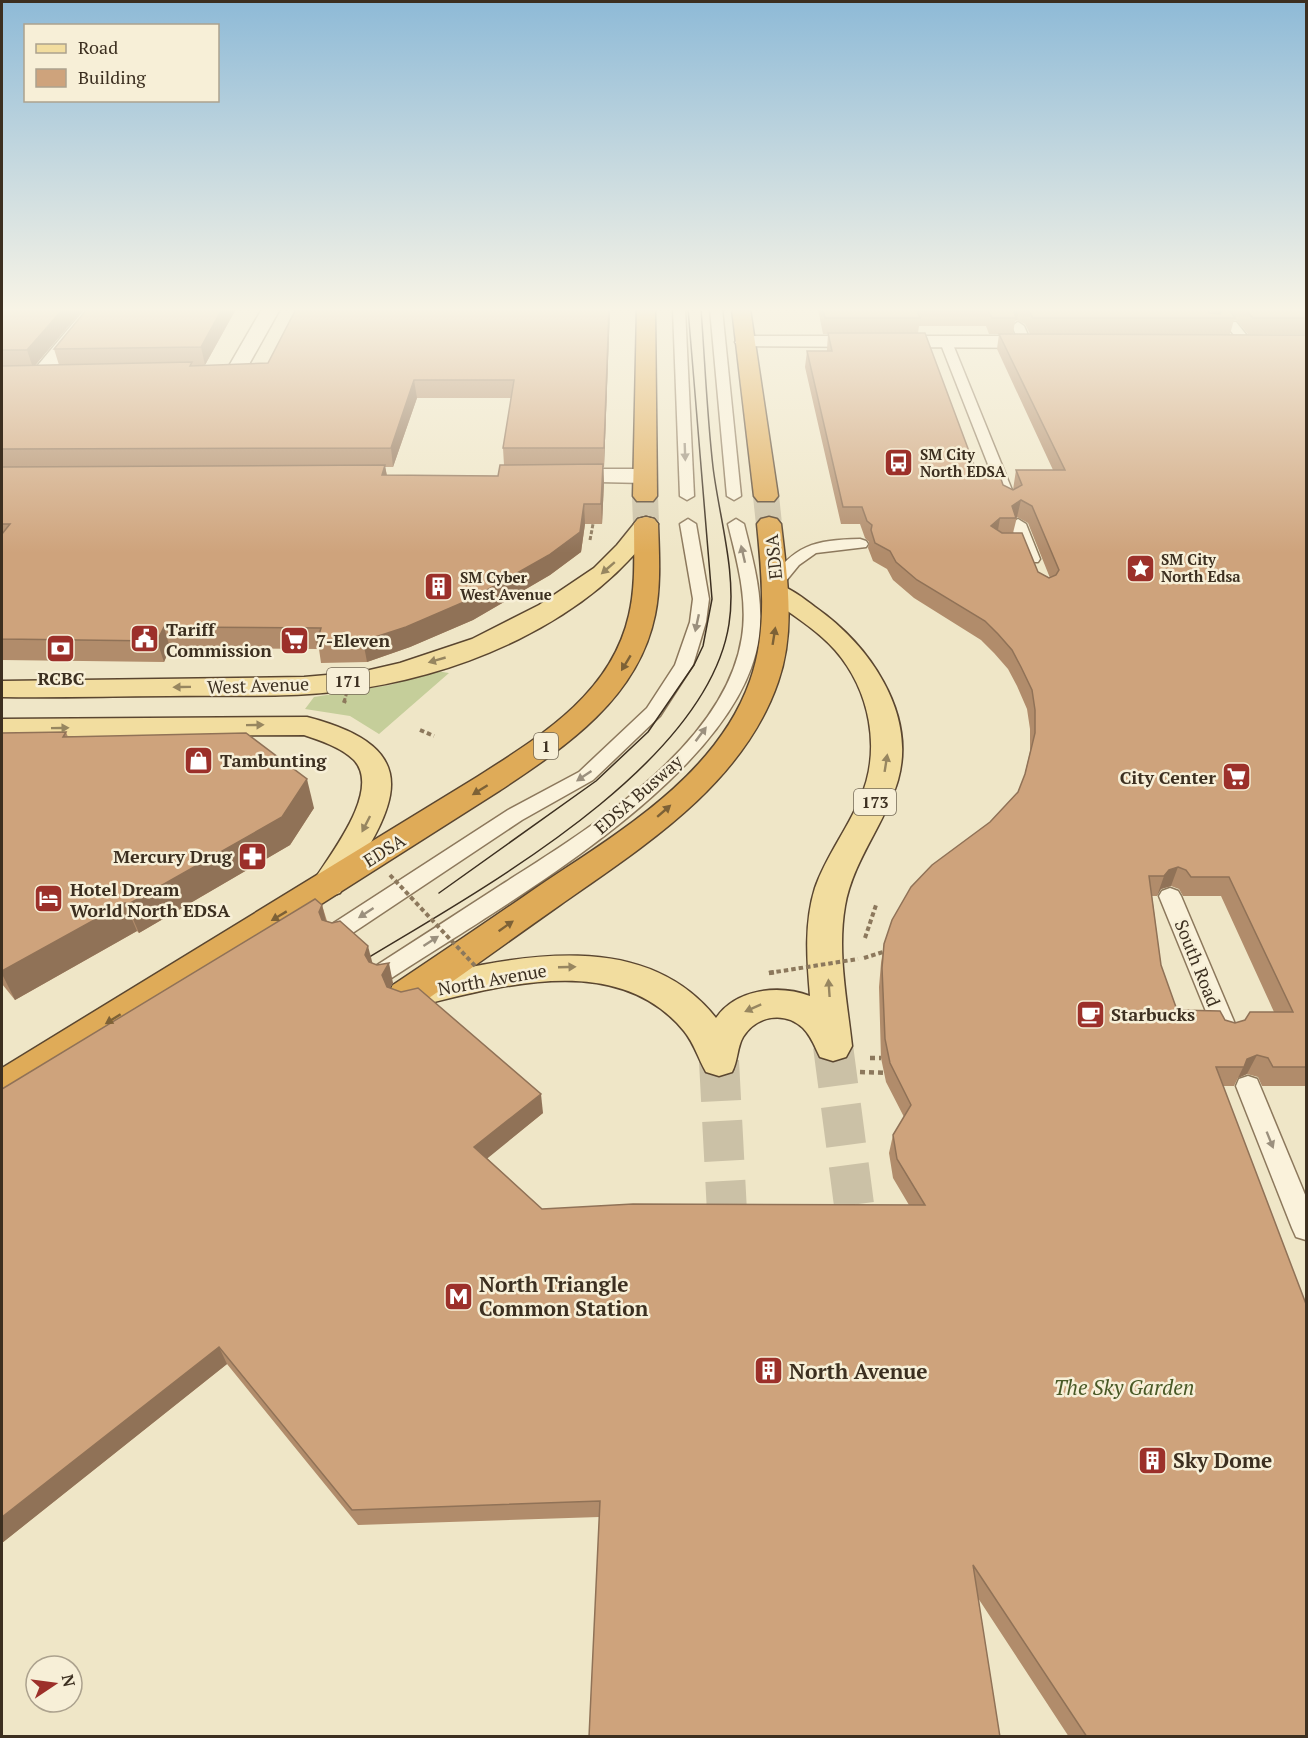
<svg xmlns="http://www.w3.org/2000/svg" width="1308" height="1738" font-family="'PT Serif',serif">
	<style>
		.green { fill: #c5ce9a }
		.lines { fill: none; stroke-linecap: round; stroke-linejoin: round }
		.primary-tunnel { stroke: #cbc1a6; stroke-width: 40; stroke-dasharray: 40 20; stroke-linecap: butt }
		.highway-tunnel { stroke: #cbc1a6; stroke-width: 26; stroke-dasharray: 26 13; stroke-linecap: butt }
		.lane-casing { stroke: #8c785c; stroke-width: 3 }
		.street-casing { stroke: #8c785c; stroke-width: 3 }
		.primary-casing { stroke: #5a4630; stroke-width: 3 }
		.highway-casing { stroke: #5a4630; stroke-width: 3 }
		.path-far2 { stroke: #8c785c; stroke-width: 3; stroke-dasharray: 4 2; stroke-linecap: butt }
		.path-far1 { stroke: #8c785c; stroke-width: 4; stroke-dasharray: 4.5 3; stroke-linecap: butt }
		.path { stroke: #8c785c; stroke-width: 4.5; stroke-dasharray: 5 4; stroke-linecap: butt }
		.lane { fill: #faf2db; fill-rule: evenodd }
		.street { fill: #faf2db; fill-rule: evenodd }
		.primary { fill: #f2dd9f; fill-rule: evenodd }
		.highway { fill: #dfab58; fill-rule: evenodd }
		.tram { stroke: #3c2f20; stroke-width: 1.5 }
		.path-bridge-far2 { stroke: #8c785c; stroke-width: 3; stroke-dasharray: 4 2; stroke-linecap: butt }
		.path-bridge-far1 { stroke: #8c785c; stroke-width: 4; stroke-dasharray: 4.5 3; stroke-linecap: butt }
		.path-bridge { stroke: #8c785c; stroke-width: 4.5; stroke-dasharray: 5 4; stroke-linecap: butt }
		.wall { fill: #b18c6b; fill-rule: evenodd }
		.shaded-wall { fill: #907257 }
		.building { fill: #cea37c; stroke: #907257; stroke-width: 1.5; fill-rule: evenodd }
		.oneway { fill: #9b907e }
		.oneway2 { fill: #978660 }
		.oneway3 { fill: #7d6136 }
		.labels { text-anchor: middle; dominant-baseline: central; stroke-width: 5; stroke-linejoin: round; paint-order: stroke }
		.far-poi-label { font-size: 15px; font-weight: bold; fill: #3c2f20; stroke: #f7efd7; text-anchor: start }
		.shield { fill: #f7efd7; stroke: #746957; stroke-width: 1.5 }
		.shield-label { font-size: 16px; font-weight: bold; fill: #3c2f20 }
		.street-label { font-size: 18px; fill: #3c2f20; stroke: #f7efd7 }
		.poi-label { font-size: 18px; font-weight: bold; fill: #3c2f20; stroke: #f7efd7; text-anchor: start }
		.near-poi-label { font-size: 21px; font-weight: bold; fill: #3c2f20; stroke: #f7efd7; text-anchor: start }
		.near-park-label { font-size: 21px; font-style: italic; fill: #495926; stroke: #f7efd7 }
	</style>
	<rect width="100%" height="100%" fill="#efe6c7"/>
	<path class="green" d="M436 671 449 673 379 734 350 716 305 709 314 697 390 685Z"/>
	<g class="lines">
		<g class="primary-tunnel">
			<path d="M833 1046 860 1250"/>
			<path d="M719 1061 729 1250"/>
		</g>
		<g class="highway-tunnel">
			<path d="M645 496 646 524"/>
			<path d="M766 496 769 524"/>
		</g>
		<defs>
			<g id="lane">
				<path d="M673 309H685L694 496 687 500 680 496Z"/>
				<path d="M710 309H722L741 496 734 500 727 496Z"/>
				<path d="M1018 322 1024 326 1031 342 1029 345 1019 342 1012 326Z"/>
				<path d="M1228 322H1236L1252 342 1250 345H1242L1226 325Z"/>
				<path d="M946 338 952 342 1014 495 1012 498H1002L1000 495 940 342Z"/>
				<path d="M688 519 696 524 709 599 706 622 693 665 660 716 593 780 522 820 345 938 337 940 329 938 326 932 329 926 508 810 579 772 647 708 675 665 690 622 693 599 680 524Z"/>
				<path d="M736 519 744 524C753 560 764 598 759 636 742 774 499 907 390 979L382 982 374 979 371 973 374 967C416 940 458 913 501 885 587 830 725 747 742 637 748 599 737 561 728 524Z"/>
				<path d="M1018 519 1026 524 1040 559 1038 562H1026L1024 559 1010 524Z"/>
				<path d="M860 539 866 541 868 544 866 547 816 553 799 565 781 587H769L767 584C794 545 814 540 860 539Z"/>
				<path d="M1170 888 1178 891 1181 896 1238 1031 1234 1038 1226 1040 1218 1038 1214 1031 1159 896 1162 891Z"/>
				<path d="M1248 1076 1257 1079 1260 1086 1306 1197V1240L1296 1237 1292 1228 1236 1086 1239 1079Z"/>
			</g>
			<g id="street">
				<path d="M85 309H104L47 379H33L30 375 33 371Z"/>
				<path d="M262 309H280L243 375 201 380 194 378 191 374 194 370 229 366Z"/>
				<path d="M745 336H1043L1053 342 1043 348 738 346 735 342Z"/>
				<path d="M560 469H645L653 471 656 476 653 481 645 483 552 481 549 476 552 471Z"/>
			</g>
			<g id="primary">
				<path d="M646 517 654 519 658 524C591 623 458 677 342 691 285 698 227 695 169 696 114 696 57 698 2 697V681L304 677 361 672 400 663 472 639 539 605 594 568 617 545 638 519Z"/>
				<path d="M776 584C791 588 803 598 815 607 868 644 917 712 898 780 885 824 853 860 845 906 837 952 847 1000 852 1046L846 1057 833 1061 820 1057C815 1047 811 1036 803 1028 785 1011 757 1015 743 1037 737 1047 738 1061 732 1072L719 1076 706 1072C698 1058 694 1043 684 1031 616 948 494 988 406 1009L393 1005 388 995 393 985 406 981C505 959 641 923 716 1018 736 989 779 984 810 996 807 961 804 923 815 888 826 856 847 830 860 799 882 750 870 690 835 650 816 629 790 613 767 597L763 592 767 587Z"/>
				<path d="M307 717C435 750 392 811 340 893L328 897 316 893 311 885C327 858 383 791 354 760 341 747 321 741 304 735L2 737V719Z"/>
			</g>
			<g id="highway">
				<path d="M637 309H655L657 496 653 501H637L633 496Z"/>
				<path d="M732 309H750L778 496 774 501H758L754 496Z"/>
				<path d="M646 517 654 519 658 524C659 554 661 586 655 615 638 699 565 747 499 791L16 1098 2 1103V1068L477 777C541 736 611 694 629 615 636 586 634 554 634 524L638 519Z"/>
				<path d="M769 517 777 519 781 524C787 576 796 631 778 682 743 784 644 846 560 905 513 938 466 972 419 1005L406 1009 393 1005 388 995 393 985C441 953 488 921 536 888 616 834 716 777 750 681 768 631 762 576 757 524L761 519Z"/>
			</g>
		</defs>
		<use href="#lane" class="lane-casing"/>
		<use href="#street" class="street-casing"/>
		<use href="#primary" class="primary-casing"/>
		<use href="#highway" class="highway-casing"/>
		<path class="path-far2" d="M590 540 593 524"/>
		<g class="path-far1">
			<path d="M420 730 434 736"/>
			<path d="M865 938 876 905"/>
			<path d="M864 958 883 952"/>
		</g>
		<g class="path">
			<path d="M870 1058H881"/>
			<path d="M860 1072 889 1073"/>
		</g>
		<use href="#lane" class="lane"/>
		<use href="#street" class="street"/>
		<use href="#primary" class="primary"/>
		<use href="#highway" class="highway"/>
		<g class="tram">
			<path d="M439 893 596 781 648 732 694 665 703 646 712 599 688 309"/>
			<path d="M366 959C480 890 707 766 729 624 737 573 719 517 713 467 707 415 705 362 701 309"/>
		</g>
		<path class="path-bridge-far2" d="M344 702 352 675"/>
		<g class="path-bridge-far1">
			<path d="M344 703 345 700"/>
			<path d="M390 875 477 968"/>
			<path d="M769 973 858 959"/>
		</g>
		<path class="path-bridge" d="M769 973 775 972"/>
	</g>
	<g class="wall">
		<path d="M2 309H83L35 365H59L54 349 87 309H236L205 365 193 366 268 363 610 309 604 467H603L604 483 602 524H585L581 552 550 575 473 620 410 647 367 662 321 663 319 649 170 648 164 662 2 660ZM417 398H511L503 448 504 465 498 476 387 475 385 467H393Z"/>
		<path d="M818 309H1207L1210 313H1212L1209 309H1306V334H1248L1236 320H1234L1230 334H1044L1306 335V1086H1262L1258 1077 1247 1074 1238 1078 1234 1086H1223L1306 1737H1069L978 1598 599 1517 358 1525 227 1364 2 1543 322 905 327 921 393 983 390 988 543 1113 487 1158 542 1209 909 1205 893 1178 889 1153 893 1135 904 1117 886 1082 881 1058 879 987 881 963 884 944 990 822 1018 792 1024 777 1030 752V729L1027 709 1017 686 1008 669 994 653 981 640 914 598 893 580 887 569 873 561 868 548 869 542 865 538 860 524H841L805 367 807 351H827V349L828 334H823ZM1017 320 1025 324 1030 334H1013L1015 321ZM919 326H986L989 334H999L997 349 1053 470H1016L1013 490 976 470 918 333ZM1017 517 1028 523 1050 578 1038 572 1013 533ZM1171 886 1179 889 1183 896H1221L1274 1012 1235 1023 1225 1020 1177 1010 1161 965 1152 896H1157L1161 889Z"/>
		<path d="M66 732 68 737 314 808 290 845 139 933 137 931 15 1000 2 984V733Z"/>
	</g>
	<g class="shaded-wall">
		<path d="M63 309H83L33 368 27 350Z"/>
		<path d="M222 309H236L205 365 201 347Z"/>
		<path d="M609 309H610L604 467V448Z"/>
		<path d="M1014 309H1019L1017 320 1015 321 1016 318 1013 310Z"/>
		<path d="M414 380 417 398 393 467 391 448Z"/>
		<path d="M603 464 604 483 602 524 601 504Z"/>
		<path d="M385 465 388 484 382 475Z"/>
		<path d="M1021 500 1017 517 1015 518 1012 506Z"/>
		<path d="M584 504 585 524 581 552 550 575 473 620 410 647 367 662 363 641Z"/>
		<path d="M1000 518 997 536 991 526Z"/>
		<path d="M164 627 170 648 164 662 157 641Z"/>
		<path d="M307 779 314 808 290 845 139 933 127 905Z"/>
		<path d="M1178 867 1171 886 1161 889 1157 896 1164 876 1169 870Z"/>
		<path d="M125 903 137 931 15 1000 2 974V971Z"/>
		<path d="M322 905 327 925 324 931 319 912Z"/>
		<path d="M368 946 373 965 369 974 365 955Z"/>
		<path d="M389 963 393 983 386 994 382 975Z"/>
		<path d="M1257 1055 1247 1074 1238 1078 1247 1059Z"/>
		<path d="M541 1094 543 1113 478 1166 474 1147Z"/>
		<path d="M219 1347 227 1364 2 1543V1517Z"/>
	</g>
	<g class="building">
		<path d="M2 309H63L27 350H2Z"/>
		<path d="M87 309H222L201 347 54 349Z"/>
		<path d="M296 309H609L604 448H503L514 380H414L391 448 2 449V366L192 362 190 366 268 363Z"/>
		<path d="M823 309H1014L1013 310 1016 318H992L988 311H917L920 318H825Z"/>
		<path d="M1028 309H1207L1210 313 1220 314 1223 309H1229L1235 318H1033Z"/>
		<path d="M1245 309H1306V318H1253Z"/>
		<path d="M828 333H925L976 470H998L1003 485 1013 490 1022 485 1016 470H1065L999 334 1306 335V1067H1273L1268 1058 1257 1055 1247 1059 1244 1067H1216L1306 1304V1737H1087L973 1565 1000 1737H589L600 1501 352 1510 219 1347 2 1517V1089L315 899 322 905 319 912 322 920 332 923 340 921 368 946 365 955 369 962 377 965 389 963 382 975 387 987 401 992 418 988 541 1094 474 1147 542 1209 633 1204 925 1205 897 1159 893 1135 911 1105 890 1063 885 1039 882 968 884 944 892 920 911 887 932 865 990 822 1018 792 1025 774 1035 733V710L1032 690 1021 667 1012 650 998 634 985 621 917 580 896 562 890 551 875 543 871 530 872 525 867 521 862 507H843L807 351H832ZM1021 500 1032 506 1059 570 1056 575 1049 578 1038 572 1022 533H1002L991 526 1000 518H1016L1012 506ZM1178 867 1186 870 1191 877H1229L1293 1012H1250L1245 1020 1235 1023 1225 1020 1220 1011 1177 1010 1161 965 1149 876H1164L1169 870Z"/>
		<path d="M603 464 601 504H584L580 532 549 555 471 599 406 627 363 641 317 642 321 628 164 627 157 641 2 639V534L10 524H2V467L385 465 382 475 498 476 500 465Z"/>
		<path d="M66 732 63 737 246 733 307 779 282 817 127 905 125 903 2 971V733Z"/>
	</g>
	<defs><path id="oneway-solid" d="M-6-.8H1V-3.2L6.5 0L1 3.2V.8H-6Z" transform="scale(1.5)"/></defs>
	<g class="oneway">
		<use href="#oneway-solid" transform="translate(685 452) rotate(88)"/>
		<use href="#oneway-solid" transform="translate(743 554) rotate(-103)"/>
		<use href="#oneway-solid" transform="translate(697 623) rotate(102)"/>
		<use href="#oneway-solid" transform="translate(701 734) rotate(-53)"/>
		<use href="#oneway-solid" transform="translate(584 776) rotate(146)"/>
		<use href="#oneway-solid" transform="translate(366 913) rotate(147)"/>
		<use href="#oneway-solid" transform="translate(431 941) rotate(-33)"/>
		<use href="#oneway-solid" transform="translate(1270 1140) rotate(68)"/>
	</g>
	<g class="oneway2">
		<use href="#oneway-solid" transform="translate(608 568) rotate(139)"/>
		<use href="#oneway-solid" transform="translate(437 660) rotate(164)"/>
		<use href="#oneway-solid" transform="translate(182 687) rotate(179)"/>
		<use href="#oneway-solid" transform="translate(255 725) rotate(-1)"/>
		<use href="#oneway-solid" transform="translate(60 728) rotate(-1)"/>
		<use href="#oneway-solid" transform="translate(886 763) rotate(-81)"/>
		<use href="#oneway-solid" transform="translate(366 824) rotate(117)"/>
		<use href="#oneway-solid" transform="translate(567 967) rotate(-2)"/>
		<use href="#oneway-solid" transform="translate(829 988) rotate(-94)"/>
		<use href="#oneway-solid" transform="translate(753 1008) rotate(156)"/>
	</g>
	<g class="oneway3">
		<use href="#oneway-solid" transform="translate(774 636) rotate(-81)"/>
		<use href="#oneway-solid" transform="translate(626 663) rotate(121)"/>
		<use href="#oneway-solid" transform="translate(480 790) rotate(148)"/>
		<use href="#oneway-solid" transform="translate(664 811) rotate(-41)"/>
		<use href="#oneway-solid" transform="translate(279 916) rotate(149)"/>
		<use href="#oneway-solid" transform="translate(506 926) rotate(-35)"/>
		<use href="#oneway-solid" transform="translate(113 1019) rotate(148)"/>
	</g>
	<linearGradient id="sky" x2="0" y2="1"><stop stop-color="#8ebad7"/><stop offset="0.56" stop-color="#f8f4e6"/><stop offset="1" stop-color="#f8f4e6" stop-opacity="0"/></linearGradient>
	<rect width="1308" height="553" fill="url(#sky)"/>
	<defs>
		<symbol id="bus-square" viewBox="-11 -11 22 22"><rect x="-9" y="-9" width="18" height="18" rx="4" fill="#9c302a" stroke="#f7efd7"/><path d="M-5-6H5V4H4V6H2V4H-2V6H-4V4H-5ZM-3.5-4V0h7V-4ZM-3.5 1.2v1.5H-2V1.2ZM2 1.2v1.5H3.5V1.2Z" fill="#fff"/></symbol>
		<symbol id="sight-square" viewBox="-11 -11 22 22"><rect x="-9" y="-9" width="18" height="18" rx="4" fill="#9c302a" stroke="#f7efd7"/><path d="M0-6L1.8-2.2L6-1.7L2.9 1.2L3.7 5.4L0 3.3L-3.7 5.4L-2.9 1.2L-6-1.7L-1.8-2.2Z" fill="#fff"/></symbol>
		<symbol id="building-square" viewBox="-11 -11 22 22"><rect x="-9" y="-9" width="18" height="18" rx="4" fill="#9c302a" stroke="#f7efd7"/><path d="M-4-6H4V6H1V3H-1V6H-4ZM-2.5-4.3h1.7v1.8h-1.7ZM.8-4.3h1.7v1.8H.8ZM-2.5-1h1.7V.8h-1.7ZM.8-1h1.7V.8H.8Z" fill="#fff"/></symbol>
		<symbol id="civic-square" viewBox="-11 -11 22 22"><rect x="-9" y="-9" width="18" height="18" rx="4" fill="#9c302a" stroke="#f7efd7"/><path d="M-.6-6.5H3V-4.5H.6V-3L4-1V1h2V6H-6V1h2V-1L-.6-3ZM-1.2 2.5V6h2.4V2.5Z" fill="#fff"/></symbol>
		<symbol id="supermarket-square" viewBox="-11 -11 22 22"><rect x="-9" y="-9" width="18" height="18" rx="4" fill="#9c302a" stroke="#f7efd7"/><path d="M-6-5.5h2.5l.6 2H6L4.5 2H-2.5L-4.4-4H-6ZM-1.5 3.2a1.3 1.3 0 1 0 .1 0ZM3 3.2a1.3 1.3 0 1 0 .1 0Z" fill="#fff"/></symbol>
		<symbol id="bank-square" viewBox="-11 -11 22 22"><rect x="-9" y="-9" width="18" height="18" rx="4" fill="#9c302a" stroke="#f7efd7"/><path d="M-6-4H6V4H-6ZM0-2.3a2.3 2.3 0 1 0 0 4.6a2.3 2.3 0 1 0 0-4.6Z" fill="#fff"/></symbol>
		<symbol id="shop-square" viewBox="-11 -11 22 22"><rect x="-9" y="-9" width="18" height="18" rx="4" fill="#9c302a" stroke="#f7efd7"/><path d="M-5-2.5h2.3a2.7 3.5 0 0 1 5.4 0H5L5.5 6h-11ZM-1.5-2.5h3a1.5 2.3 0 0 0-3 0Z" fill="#fff"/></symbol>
		<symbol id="pharmacy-square" viewBox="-11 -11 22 22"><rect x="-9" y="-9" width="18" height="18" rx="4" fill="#9c302a" stroke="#f7efd7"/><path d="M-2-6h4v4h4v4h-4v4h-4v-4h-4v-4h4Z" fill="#fff"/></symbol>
		<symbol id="hotel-square" viewBox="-11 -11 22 22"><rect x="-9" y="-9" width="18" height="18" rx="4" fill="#9c302a" stroke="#f7efd7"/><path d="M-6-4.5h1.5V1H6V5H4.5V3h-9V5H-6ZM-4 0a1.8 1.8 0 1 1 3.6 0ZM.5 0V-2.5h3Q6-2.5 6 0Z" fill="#fff"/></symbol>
		<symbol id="cafe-square" viewBox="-11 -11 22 22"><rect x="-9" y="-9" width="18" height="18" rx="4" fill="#9c302a" stroke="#f7efd7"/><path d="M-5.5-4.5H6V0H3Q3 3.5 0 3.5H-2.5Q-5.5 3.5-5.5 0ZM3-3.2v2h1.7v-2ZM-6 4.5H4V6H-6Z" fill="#fff"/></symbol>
		<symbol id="metro-square" viewBox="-11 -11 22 22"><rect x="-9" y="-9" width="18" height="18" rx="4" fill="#9c302a" stroke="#f7efd7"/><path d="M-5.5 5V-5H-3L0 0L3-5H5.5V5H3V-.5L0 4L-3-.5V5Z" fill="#fff"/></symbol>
	</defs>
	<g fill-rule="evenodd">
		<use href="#bus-square" x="882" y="446" width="33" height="33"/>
		<use href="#sight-square" x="1124" y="552" width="33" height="33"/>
		<use href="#building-square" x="422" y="570" width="33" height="33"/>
		<use href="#civic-square" x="128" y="622" width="33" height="33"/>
		<use href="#supermarket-square" x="278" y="624" width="33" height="33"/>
		<use href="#bank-square" x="44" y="632" width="33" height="33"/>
		<use href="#shop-square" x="182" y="744" width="33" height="33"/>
		<use href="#supermarket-square" x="1220" y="760" width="33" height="33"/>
		<use href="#pharmacy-square" x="236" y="840" width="33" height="33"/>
		<use href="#hotel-square" x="32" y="882" width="33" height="33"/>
		<use href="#cafe-square" x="1074" y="998" width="33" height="33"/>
		<use href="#metro-square" x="442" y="1280" width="33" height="33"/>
		<use href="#building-square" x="752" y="1354" width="33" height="33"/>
		<use href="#building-square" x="1136" y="1444" width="33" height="33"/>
	</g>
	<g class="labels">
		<g class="far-poi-label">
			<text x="920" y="454">SM City<tspan x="920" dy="17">North EDSA</tspan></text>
			<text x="1161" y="559">SM City<tspan x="1161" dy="17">North Edsa</tspan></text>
			<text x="460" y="577">SM Cyber<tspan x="460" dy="17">West Avenue</tspan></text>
		</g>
		<g class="shield">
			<rect x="327" y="668" width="42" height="26" rx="4.5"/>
			<rect x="534" y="733" width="24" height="26" rx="4.5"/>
			<rect x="854" y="789" width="42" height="26" rx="4.5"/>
		</g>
		<g class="shield-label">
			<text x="348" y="681">171</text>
			<text x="546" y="746">1</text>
			<text x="875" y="802">173</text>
		</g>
		<g class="street-label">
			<text transform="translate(773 557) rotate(-96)">EDSA</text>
			<text transform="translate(258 685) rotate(-2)">West Avenue</text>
			<text transform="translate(638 794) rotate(-41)">EDSA Busway</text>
			<text transform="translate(384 850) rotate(-32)">EDSA</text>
			<text transform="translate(1198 963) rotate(68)">South Road</text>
			<text transform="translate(492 979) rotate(-10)">North Avenue</text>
		</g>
		<g class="poi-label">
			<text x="166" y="629">Tariff<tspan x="166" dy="21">Commission</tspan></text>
			<text x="316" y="640">7-Eleven</text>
			<text x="61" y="678" text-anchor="middle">RCBC</text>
			<text x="220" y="760">Tambunting</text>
			<text x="1216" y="777" text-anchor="end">City Center</text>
			<text x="232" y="856" text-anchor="end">Mercury Drug</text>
			<text x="70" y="889">Hotel Dream<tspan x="70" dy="21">World North EDSA</tspan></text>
			<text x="1111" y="1014">Starbucks</text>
		</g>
		<g class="near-poi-label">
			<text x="479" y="1284">North Triangle<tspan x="479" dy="24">Common Station</tspan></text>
			<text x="789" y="1371">North Avenue</text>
			<text x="1173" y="1460">Sky Dome</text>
		</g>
		<g class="near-park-label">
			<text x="1124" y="1387">The Sky Garden</text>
		</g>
	</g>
	<rect width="1308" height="1738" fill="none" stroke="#3c2f20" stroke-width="6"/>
	<rect x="24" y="24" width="195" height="78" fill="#f7efd7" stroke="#aca28e" stroke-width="1.5"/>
	<rect x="36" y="44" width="30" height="9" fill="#f2dd9f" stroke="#aca28e" stroke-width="1.5"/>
	<text x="78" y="54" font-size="18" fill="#3c2f20">Road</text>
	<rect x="36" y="69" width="30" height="18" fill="#cea37c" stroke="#aca28e" stroke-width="1.5"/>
	<text x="78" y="84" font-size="18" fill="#3c2f20">Building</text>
	<g transform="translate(54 1684) rotate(77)"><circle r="28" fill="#f7efd7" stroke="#aca28e" stroke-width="1.5"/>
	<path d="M0-4.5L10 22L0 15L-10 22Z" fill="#9c302a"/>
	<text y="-9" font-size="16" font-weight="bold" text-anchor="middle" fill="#3c2f20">N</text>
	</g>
</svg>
